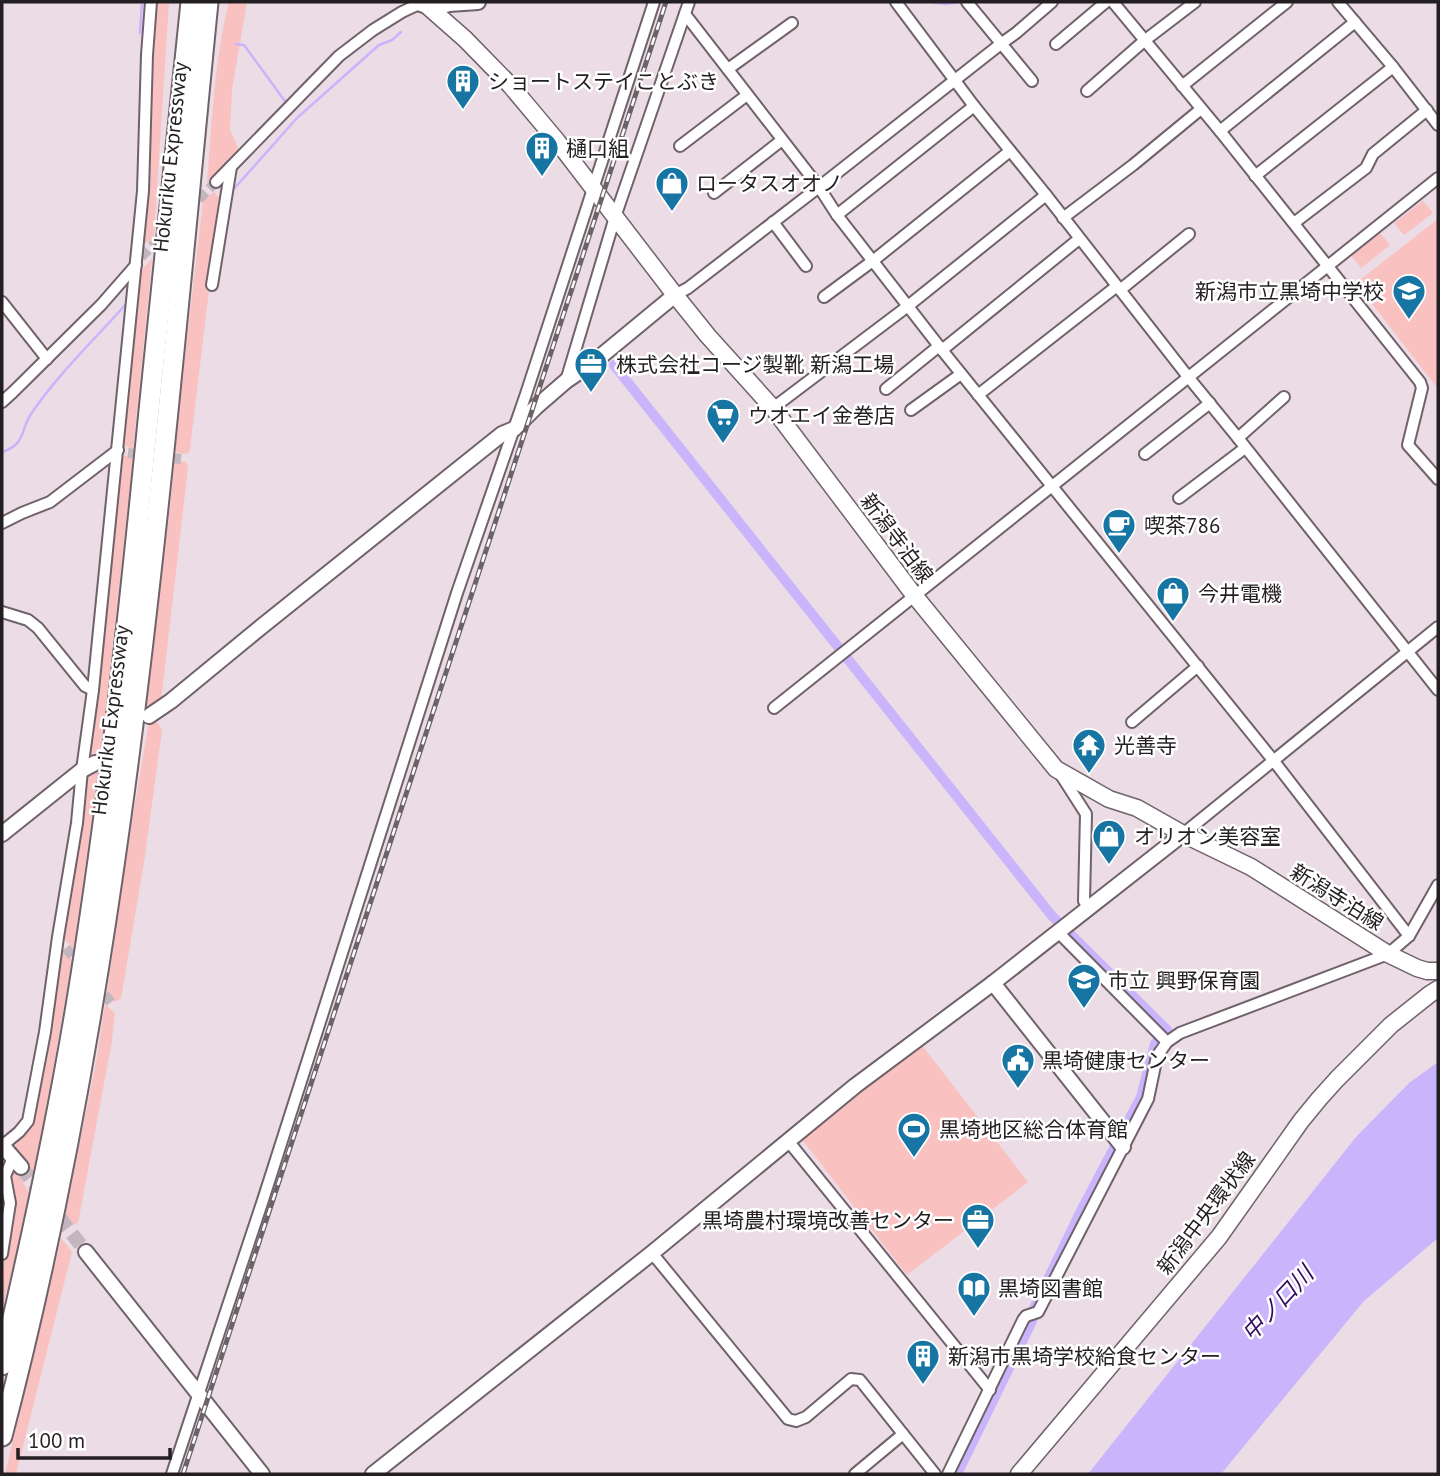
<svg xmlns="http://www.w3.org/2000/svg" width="1440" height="1476" font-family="'PT Sans','Noto Sans JP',sans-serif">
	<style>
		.green { fill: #f9c2c1 }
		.water { fill: #cab4fc }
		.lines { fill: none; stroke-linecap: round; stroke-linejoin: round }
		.stream { stroke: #cab4fc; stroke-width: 2.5 }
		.canal { stroke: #cab4fc; stroke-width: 10 }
		.street-tunnel { stroke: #c3b6be; stroke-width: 10; stroke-dasharray: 10 5; stroke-linecap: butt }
		.secondary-tunnel { stroke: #c3b6be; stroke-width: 14; stroke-dasharray: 14 7; stroke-linecap: butt }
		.street-casing { stroke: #70626b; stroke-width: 14 }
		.secondary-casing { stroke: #70626b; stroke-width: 18 }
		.primary-casing { stroke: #70626b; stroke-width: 19 }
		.highway-casing { stroke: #70626b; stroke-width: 23 }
		.street { stroke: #fff; stroke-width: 10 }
		.secondary { stroke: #fff; stroke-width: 14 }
		.primary { stroke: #fff; stroke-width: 16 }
		.highway { stroke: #fff; stroke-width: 19 }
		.rail-casing { stroke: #6c6368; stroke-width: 5 }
		.rail { stroke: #fff; stroke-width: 2.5; stroke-dasharray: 8; stroke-linecap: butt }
		.labels { text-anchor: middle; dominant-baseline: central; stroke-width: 5; stroke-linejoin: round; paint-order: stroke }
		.poi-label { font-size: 21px; fill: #231e21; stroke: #fff; text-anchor: start }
		.street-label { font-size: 21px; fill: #231e21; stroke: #fff }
		.water-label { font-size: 23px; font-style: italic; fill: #330d60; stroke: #fff }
	</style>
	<rect width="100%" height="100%" fill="#ebdce5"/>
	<g class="green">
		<path d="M155 2H169L154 237 142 246Z"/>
		<path d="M229 2H247L232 90 230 130 239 150 207 183C212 122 214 61 229 2Z"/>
		<path d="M214 192 220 199 190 449 189 453 183 454 174 451 203 201Z"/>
		<path d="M1423 201 1433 213 1404 235 1394 223Z"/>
		<path d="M1438 219V389L1356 283Z"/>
		<path d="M1380 233 1390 245 1361 268 1351 255Z"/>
		<path d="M152 259 133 449 123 445 139 272Z"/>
		<path d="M121 455 133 457 103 737 99 755 92 753 89 743Z"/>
		<path d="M174 460 186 462 188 468 161 701 155 706 146 705 171 499Z"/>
		<path d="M154 722 158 723 162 730 145 856 121 999 114 1002 107 993 128 846 148 726Z"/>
		<path d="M99 765 74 949 63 938 86 776Z"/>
		<path d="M60 947 72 960 43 1126 33 1173 14 1148 31 1123Z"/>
		<path d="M105 1004 115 1013 112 1041 78 1223 73 1225 65 1216 97 1057Z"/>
		<path d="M921 1044 1028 1182 907 1275 800 1137Z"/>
		<path d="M16 1170 31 1196 2 1310V1274L15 1203 11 1182 13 1173Z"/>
		<path d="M61 1238 72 1252 16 1474H5Z"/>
	</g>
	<path class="water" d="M1438 1062V1238L1364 1301 1221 1474H1088L1356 1137 1409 1083Z"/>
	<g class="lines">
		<g class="stream">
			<path d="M930 2 946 4 958 2"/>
			<path d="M140 33 142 2"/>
			<path d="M236 44 244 45 287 104"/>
			<path d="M232 191 297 118 379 45 392 40 401 32"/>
			<path d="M2 452C27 444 19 430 33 411 60 372 95 339 127 303"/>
		</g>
		<path class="canal" d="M614 365 1052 916 1167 1030 1155 1044 1141 1097 1083 1207 1035 1306 1032 1321 957 1474"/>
		<g class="street-tunnel">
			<path d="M188 210 216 182"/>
			<path d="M141 257 164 234"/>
			<path d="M128 453 181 459"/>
			<path d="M66 948 82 968"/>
			<path d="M95 983 113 1005"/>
		</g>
		<path class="secondary-tunnel" d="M21 1167 86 1252"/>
		<defs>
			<g id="street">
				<path d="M896 2 974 106 1046 195 1189 378 1238 438 1438 690"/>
				<path d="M967 2 1032 81"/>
				<path d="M1113 2 1220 131 1420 382 1422 388 1408 445 1438 479"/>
				<path d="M1338 2 1393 67 1438 125"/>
				<path d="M685 14 819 187 837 215 942 350 1273 760 1409 936"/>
				<path d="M1056 44 1106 2"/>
				<path d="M728 69 792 23"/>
				<path d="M1182 86 1287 2"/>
				<path d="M1087 91 1144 41 1195 2"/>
				<path d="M1220 131 1355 22"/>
				<path d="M680 146 747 95"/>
				<path d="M1255 176 1393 67"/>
				<path d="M216 182 339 56 373 30 402 12 417 5 427 8"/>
				<path d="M714 193 782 140"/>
				<path d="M837 215 974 106"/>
				<path d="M1063 218 1133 165 1201 109"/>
				<path d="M773 222 806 266"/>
				<path d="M1294 223 1366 168 1373 154 1427 110"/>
				<path d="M212 285 231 167"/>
				<path d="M1120 290 1189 234"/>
				<path d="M675 295 688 288 819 187 1002 43 1016 33 1052 2"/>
				<path d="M824 297 874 260 1010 151"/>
				<path d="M2 302 47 359"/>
				<path d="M942 350 1079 239"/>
				<path d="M566 381 615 217 689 2"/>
				<path d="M886 389 939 346"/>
				<path d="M978 395 1117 286"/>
				<path d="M2 402 13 392 101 305 136 265"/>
				<path d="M773 408 908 306 1046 195"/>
				<path d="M911 410 961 374"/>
				<path d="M1238 438 1284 397"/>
				<path d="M1145 454 1210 403"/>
				<path d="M1179 498 1245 448"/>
				<path d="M2 523 22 513 50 502 118 450"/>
				<path d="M2 612 28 620 38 628 85 686 93 690"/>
				<path d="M774 708 1438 178"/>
				<path d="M1132 722 1198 666"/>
				<path d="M1061 775 1086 814 1084 901 1088 907"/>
				<path d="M1183 834 1438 627"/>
				<path d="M1058 932 1167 1042"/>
				<path d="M789 1142 990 1390"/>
				<path d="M2 1146 19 1132 28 1121 45 1032 58 937 77 823 82 770 93 690 143 191 147 55 151 2"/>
				<path d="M652 1253 788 1419 796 1421 806 1417 851 1379 860 1380 935 1474"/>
				<path d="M2 1254 10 1203 5 1176 13 1158"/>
				<path d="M172 1474 264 1197 457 593 526 394 654 2"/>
				<path d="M855 1474 903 1434"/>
				<path d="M948 1474 1023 1320 1026 1316 1038 1312 1148 1099 1157 1056 1167 1042 1180 1033 1388 954 1409 936 1438 885"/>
			</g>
			<g id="secondary">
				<path d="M432 9 449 4 478 2"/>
				<path d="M149 716 171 701 261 627 502 434 514 429 536 407 566 381 595 361 675 295"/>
				<path d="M2 834 82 770 95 763"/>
				<path d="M993 983 1123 1147"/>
				<path d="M2 1145 21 1167"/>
				<path d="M86 1252 262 1474"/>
				<path d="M373 1474 652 1253 855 1086 993 983 1183 834"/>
			</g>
			<g id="primary">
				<path d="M423 2 465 39 510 85 557 141 675 295 708 336 773 408 914 595 1056 769 1109 799 1137 808 1183 834 1251 867 1388 954 1417 968 1427 971H1438"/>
				<path d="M1019 1474 1219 1237 1301 1121 1319 1099 1337 1079 1391 1025 1430 994 1438 989"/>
			</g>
			<g id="highway">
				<path d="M2 1365C30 1246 56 1127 76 1006 109 806 130 603 150 401 163 268 177 135 191 2"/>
				<path d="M2 1436C125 968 160 482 208 2"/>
			</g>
		</defs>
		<use href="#street" class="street-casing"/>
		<use href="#secondary" class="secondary-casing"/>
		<use href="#primary" class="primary-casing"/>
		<use href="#highway" class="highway-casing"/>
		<use href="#street" class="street"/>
		<use href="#secondary" class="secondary"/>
		<use href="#primary" class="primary"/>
		<use href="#highway" class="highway"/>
		<defs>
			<path id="rail" d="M183 1474 666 2"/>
		</defs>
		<use href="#rail" class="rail-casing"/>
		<use href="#rail" class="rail"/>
	</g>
	<defs>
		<symbol id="building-pin" viewBox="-11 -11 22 30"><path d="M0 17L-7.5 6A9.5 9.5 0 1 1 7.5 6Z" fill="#1675a2" stroke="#fff"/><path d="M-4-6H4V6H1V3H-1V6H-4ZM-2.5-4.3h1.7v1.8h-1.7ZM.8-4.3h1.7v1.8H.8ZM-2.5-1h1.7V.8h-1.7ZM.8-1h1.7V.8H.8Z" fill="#fff"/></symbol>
		<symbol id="shop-pin" viewBox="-11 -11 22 30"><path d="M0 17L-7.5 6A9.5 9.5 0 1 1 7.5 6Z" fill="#1675a2" stroke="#fff"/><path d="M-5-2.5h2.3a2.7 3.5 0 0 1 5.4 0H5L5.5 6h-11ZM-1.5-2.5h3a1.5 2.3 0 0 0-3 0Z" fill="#fff"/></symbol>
		<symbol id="school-pin" viewBox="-11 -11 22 30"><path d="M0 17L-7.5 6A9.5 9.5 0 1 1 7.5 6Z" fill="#1675a2" stroke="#fff"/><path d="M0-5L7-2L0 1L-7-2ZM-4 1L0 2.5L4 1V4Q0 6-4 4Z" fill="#fff"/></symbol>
		<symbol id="office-pin" viewBox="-11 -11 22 30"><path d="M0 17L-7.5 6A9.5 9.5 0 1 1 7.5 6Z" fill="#1675a2" stroke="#fff"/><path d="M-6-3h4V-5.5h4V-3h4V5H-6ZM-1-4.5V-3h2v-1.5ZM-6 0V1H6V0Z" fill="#fff"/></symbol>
		<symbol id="supermarket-pin" viewBox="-11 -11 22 30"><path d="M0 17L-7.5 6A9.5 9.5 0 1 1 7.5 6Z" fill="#1675a2" stroke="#fff"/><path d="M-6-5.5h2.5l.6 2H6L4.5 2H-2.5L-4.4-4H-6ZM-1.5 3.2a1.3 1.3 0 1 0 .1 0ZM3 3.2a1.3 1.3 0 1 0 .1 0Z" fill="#fff"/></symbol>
		<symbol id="cafe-pin" viewBox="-11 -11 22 30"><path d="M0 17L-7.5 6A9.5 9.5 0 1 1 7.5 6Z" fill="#1675a2" stroke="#fff"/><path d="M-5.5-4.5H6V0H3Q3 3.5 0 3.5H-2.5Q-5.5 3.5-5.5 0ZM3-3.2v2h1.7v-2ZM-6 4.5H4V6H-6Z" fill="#fff"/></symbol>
		<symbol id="temple-pin" viewBox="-11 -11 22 30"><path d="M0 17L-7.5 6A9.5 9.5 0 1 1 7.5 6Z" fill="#1675a2" stroke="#fff"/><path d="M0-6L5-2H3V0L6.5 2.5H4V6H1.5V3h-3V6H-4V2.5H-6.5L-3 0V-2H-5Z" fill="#fff"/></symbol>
		<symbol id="civic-pin" viewBox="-11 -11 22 30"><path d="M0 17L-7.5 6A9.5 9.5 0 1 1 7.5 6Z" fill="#1675a2" stroke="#fff"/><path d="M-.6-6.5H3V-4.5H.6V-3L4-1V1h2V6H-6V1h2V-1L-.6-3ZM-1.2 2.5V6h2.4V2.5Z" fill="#fff"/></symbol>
		<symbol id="stadium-pin" viewBox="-11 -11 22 30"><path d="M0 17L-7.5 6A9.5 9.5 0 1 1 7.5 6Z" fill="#1675a2" stroke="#fff"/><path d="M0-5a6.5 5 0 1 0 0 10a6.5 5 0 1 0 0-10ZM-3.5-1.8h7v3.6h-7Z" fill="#fff"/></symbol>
		<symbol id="library-pin" viewBox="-11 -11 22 30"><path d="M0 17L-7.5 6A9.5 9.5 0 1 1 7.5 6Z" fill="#1675a2" stroke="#fff"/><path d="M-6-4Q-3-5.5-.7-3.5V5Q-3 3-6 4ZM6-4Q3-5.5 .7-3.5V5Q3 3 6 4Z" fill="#fff"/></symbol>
	</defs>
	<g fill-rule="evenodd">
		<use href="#building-pin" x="444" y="62" width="38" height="52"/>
		<use href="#building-pin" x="523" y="129" width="38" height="52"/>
		<use href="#shop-pin" x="653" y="164" width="38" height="52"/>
		<use href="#school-pin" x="1390" y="272" width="38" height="52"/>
		<use href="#office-pin" x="572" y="345" width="38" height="52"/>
		<use href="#supermarket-pin" x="704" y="396" width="38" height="52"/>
		<use href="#cafe-pin" x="1100" y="506" width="38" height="52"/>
		<use href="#shop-pin" x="1154" y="574" width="38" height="52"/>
		<use href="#temple-pin" x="1070" y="726" width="38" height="52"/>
		<use href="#shop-pin" x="1090" y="817" width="38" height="52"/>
		<use href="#school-pin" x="1065" y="961" width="38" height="52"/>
		<use href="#civic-pin" x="999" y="1041" width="38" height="52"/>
		<use href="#stadium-pin" x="895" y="1110" width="38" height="52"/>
		<use href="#office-pin" x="959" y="1201" width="38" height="52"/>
		<use href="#library-pin" x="955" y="1269" width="38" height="52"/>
		<use href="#building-pin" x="904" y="1337" width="38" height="52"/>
	</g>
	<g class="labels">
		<g class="poi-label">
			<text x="488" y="81">ショートステイことぶき</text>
			<text x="566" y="148">樋口組</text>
			<text x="696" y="183">ロータスオオノ</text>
			<text x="1384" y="291" text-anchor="end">新潟市立黒埼中学校</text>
			<text x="616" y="364">株式会社コージ製靴 新潟工場</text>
			<text x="748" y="415">ウオエイ金巻店</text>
			<text x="1144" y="525">喫茶786</text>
			<text x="1198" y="593">今井電機</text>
			<text x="1114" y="745">光善寺</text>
			<text x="1134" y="836">オリオン美容室</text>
			<text x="1108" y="980">市立 興野保育園</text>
			<text x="1042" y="1060">黒埼健康センター</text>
			<text x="939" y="1129">黒埼地区総合体育館</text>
			<text x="954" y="1220" text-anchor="end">黒埼農村環境改善センター</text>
			<text x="998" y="1288">黒埼図書館</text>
			<text x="948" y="1356">新潟市黒埼学校給食センター</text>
		</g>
		<g class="street-label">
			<text transform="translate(170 157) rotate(-84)">Hokuriku Expressway</text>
			<text transform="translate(897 538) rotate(53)">新潟寺泊線</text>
			<text transform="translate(110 720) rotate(-83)">Hokuriku Expressway</text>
			<text transform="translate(1337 897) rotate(32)">新潟寺泊線</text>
			<text transform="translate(1206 1213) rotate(-53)">新潟中央環状線</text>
		</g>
		<g class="water-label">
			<text transform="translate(1277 1303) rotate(-47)">中ノ口川</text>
		</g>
	</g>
	<rect width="1440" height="1476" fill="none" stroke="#231e21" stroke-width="7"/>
	<path d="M18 1448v10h152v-10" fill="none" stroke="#231e21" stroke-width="3.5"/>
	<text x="28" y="1448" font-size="21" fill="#231e21" stroke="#ffffff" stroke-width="5" paint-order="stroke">100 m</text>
</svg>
